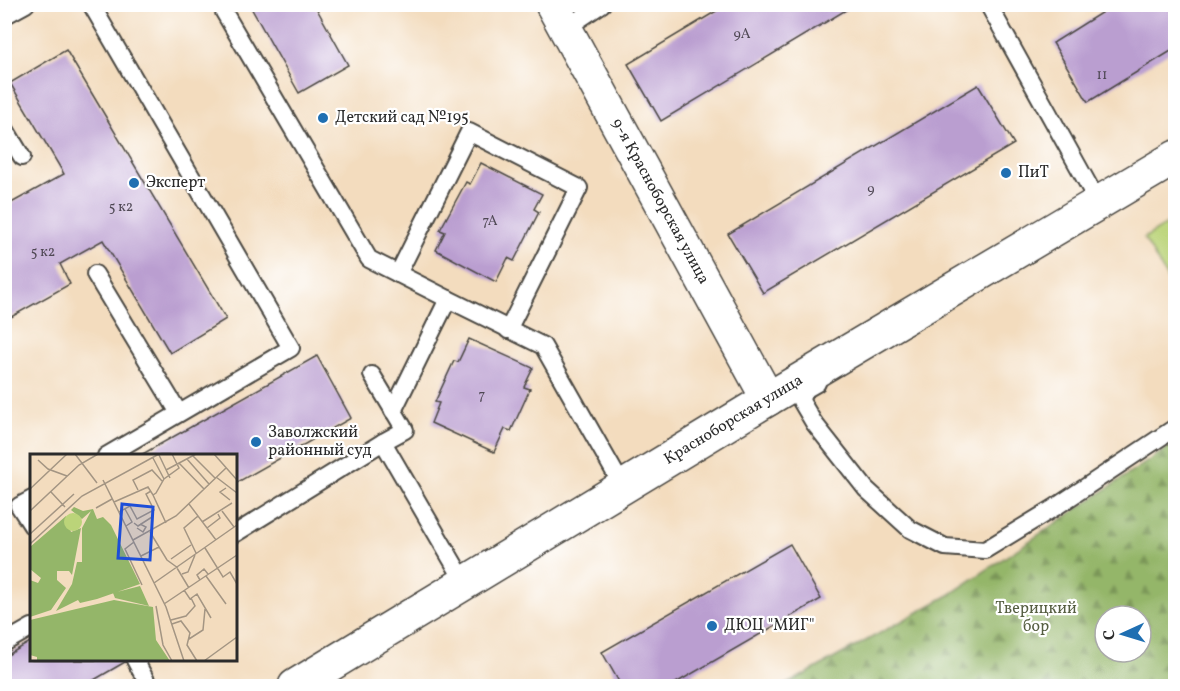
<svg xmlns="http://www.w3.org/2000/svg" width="1180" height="691" font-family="Vollkorn,serif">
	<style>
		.forest { fill: url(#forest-firs); stroke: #60704a; stroke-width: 1.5; fill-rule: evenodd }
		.garden { fill: #bbd479; stroke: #738052; stroke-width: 1.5 }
		.building { fill: #ba9ed0 }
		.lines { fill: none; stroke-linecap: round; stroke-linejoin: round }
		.service-casing { stroke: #494641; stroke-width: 20 }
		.minor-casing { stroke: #494641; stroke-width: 36 }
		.tertiary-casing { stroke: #494641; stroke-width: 36 }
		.service { stroke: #fff; stroke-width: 16 }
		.minor { stroke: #fff; stroke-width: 33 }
		.tertiary { stroke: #fff; stroke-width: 33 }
		.poi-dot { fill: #1f6fb2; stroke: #fff; stroke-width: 2 }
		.labels { text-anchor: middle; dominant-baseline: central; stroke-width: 4.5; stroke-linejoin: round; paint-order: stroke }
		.number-label { font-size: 14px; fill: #4f4854 }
		.poi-label { font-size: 16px; fill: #2b2b2b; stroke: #fff; text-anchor: start }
		.street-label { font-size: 16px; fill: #2b2b2b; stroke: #fff }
		.park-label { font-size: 16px; fill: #565e42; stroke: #fff }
		.inset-road { fill: none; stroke: #a39583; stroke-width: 1.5 }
		.view { fill: #1d4ed8; fill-opacity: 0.15; stroke: #1d4ed8; stroke-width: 3 }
		.inset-edge { fill: none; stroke: #2b2b2b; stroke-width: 3 }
	</style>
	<defs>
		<pattern id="forest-firs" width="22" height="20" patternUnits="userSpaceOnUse" patternTransform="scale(1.5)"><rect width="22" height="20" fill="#94b669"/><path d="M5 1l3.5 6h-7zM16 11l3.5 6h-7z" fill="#799457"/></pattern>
	</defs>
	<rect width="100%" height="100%" fill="#fff"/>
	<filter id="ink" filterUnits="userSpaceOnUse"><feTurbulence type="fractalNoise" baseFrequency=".0167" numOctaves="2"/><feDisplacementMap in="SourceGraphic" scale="12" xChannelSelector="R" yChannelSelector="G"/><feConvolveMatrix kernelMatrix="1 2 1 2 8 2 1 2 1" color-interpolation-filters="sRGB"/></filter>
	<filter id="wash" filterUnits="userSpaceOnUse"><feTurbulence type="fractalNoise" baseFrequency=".008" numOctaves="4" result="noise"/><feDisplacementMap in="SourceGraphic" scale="24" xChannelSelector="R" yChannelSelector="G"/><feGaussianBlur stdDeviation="1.35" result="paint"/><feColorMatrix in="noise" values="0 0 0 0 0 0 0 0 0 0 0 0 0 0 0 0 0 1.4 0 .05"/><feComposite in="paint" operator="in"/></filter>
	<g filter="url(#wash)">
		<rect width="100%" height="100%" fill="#f3dcbe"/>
		<path class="forest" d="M1175 443V686H784L949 595ZM1105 616H1141V652H1105Z"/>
		<path class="garden" d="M1175 219V292L1144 238Z"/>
		<g id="blocks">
			<g class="building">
				<path d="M249 4H314L348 65 299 93Z"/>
				<path d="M728 4H856L661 121 628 64Z"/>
				<path d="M1115 4H1176V48L1088 102 1053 43Z"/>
				<path d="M66 50 226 319 170 353 103 240 60 264 70 284 4 321V207L64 174 10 83Z"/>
				<path d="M978 85 1014 144 763 293 728 234Z"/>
				<path d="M481 163 542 194 534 209 539 212 514 261 508 258 496 282 436 250 445 232 440 230 466 182 470 184Z"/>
				<path d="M469 339 533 368 524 387 530 389 511 431 505 429 494 452 431 423 439 403 435 402 454 361 458 362Z"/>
				<path d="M317 356 351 418 236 483V456H139Z"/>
				<path d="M790 544 821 599 669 687H622L602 652Z"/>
				<path d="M32 641V660H125V662L82 687H4V657Z"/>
			</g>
		</g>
	</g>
	<g filter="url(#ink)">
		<use href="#blocks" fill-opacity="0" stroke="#494641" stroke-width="1.5"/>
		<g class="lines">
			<defs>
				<g id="service">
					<path d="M91 4 291 348 106 456"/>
					<path d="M988 4 1098 202"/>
					<path d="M224 12 369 259 448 299 393 411"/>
					<path d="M4 16 26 4"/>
					<path d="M566 28 602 4"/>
					<path d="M4 127 22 157"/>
					<path d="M95 274 179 413"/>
					<path d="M398 274 469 132 579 188 508 330"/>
					<path d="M448 299 543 346 623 487"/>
					<path d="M372 375 405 430 383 442"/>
					<path d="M817 383 803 391 801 401 814 423 866 489 910 529 945 547 985 550 1054 508 1176 427"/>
					<path d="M32 499 19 506 32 526"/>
					<path d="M236 533 383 442 465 583"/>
					<path d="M4 643 32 627"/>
					<path d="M135 660 149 686"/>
				</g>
				<g id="minor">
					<path id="s1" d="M552 4 768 399"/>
				</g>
				<g id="tertiary">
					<path id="s2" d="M295 686 768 399 1176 157"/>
				</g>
			</defs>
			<use href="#service" class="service-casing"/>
			<use href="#minor" class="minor-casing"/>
			<use href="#tertiary" class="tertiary-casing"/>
			<use href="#service" class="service"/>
			<use href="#minor" class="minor"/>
			<use href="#tertiary" class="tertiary"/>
		</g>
	</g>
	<g class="poi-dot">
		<circle cx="323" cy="118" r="6"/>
		<circle cx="1006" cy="173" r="6"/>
		<circle cx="134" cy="183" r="6"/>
		<circle cx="256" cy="442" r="6"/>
		<circle cx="712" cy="626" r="6"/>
	</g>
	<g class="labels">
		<g class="number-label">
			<text x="742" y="34">9А</text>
			<text x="1102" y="75">11</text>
			<text x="871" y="189">9</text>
			<text x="121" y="207">5 к2</text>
			<text x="490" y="221">7А</text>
			<text x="43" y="252">5 к2</text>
			<text x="482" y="395">7</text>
		</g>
		<g class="poi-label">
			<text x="335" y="118">Детский сад №195</text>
			<text x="1018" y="173">ПиТ</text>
			<text x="146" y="183">Эксперт</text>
			<text x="268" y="433">Заволжский<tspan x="268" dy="18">районный суд</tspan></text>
			<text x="724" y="626">ДЮЦ "МИГ"</text>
		</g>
		<g class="street-label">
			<text stroke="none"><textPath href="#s1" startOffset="225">9-я Красноборская улица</textPath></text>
			<text stroke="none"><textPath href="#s2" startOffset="513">Красноборская улица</textPath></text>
		</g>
		<g class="park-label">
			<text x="1036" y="609">Тверицкий<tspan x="1036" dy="18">бор</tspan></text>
		</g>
	</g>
	<g transform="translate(30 454)">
		<rect width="207" height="207" fill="#f3dcbe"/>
		<path d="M44 53 53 57 63 55 67 65 73 63 81 71 110 130 67 145 50 149 48 146 26 157 42 130 47 108H52V74L61 57 52 65 41 56ZM36 62 41 78 51 74 42 121 39 117H27V126L36 134 21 156 0 163V126L8 129 11 124 0 115V93ZM110 132 119 152 85 144 83 139ZM84 146 123 153 126 186 140 207H7V203L0 201V166Z" fill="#94b669"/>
		<path d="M34 68a9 9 0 1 1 18 0a9 9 0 1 1-18 0Z" fill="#bbd479"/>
		<path class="inset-road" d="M45 0 67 29M184 0 207 26M129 1 140 24M163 2 185 24M123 4 134 25M157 5 179 30M8 6 18 15 37 22M149 9 174 35M136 16 166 0M186 23 207 39M73 26 136 153 154 207M196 34 190 38 200 46M0 35 37 0M108 36 103 26 122 16 132 27M21 38 35 53M123 41 136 69M84 48 118 33 123 41 126 39 134 25 149 14 142 0M159 50 186 86M66 54 82 45M95 55 102 68 96 72M0 57 49 11 68 0M192 57 204 73M89 58 100 52 107 65 124 56 116 40 121 37M172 68 202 49M104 69 108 72 122 63M107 74 113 78 116 73 110 70M177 74 190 64 188 60M120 78 137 106 148 114M0 80 44 40M103 86 146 62 196 14M104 88 95 95 112 131M0 90 52 42 129 0M175 94 193 123 200 118 207 130M166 99 154 74 168 62M111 102 129 93M141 105 161 91M147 114 159 134M152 120 158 118 165 101M176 122 196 150M170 126 167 121 174 115 178 120M124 129 207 71M154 136 160 145 167 140 181 164M134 150 207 101M126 152 133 191 142 207M141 166 156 162 165 152 161 144M142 170 151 167 160 179 157 191 167 207M159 185 173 176 175 155M174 207 207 183"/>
		<path class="view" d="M92 50 123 53 120 106 88 104Z"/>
		<rect width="207" height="207" class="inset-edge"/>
	</g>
	<rect width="1180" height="691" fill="none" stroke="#fff" stroke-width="24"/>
	<g transform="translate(1123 634) rotate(266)"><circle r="28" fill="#ffffff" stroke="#aaaaaa" stroke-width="1.5"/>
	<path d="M0-4.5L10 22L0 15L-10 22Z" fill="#1f6fb2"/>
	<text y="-9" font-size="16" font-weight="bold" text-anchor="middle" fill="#2b2b2b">С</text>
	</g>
</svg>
